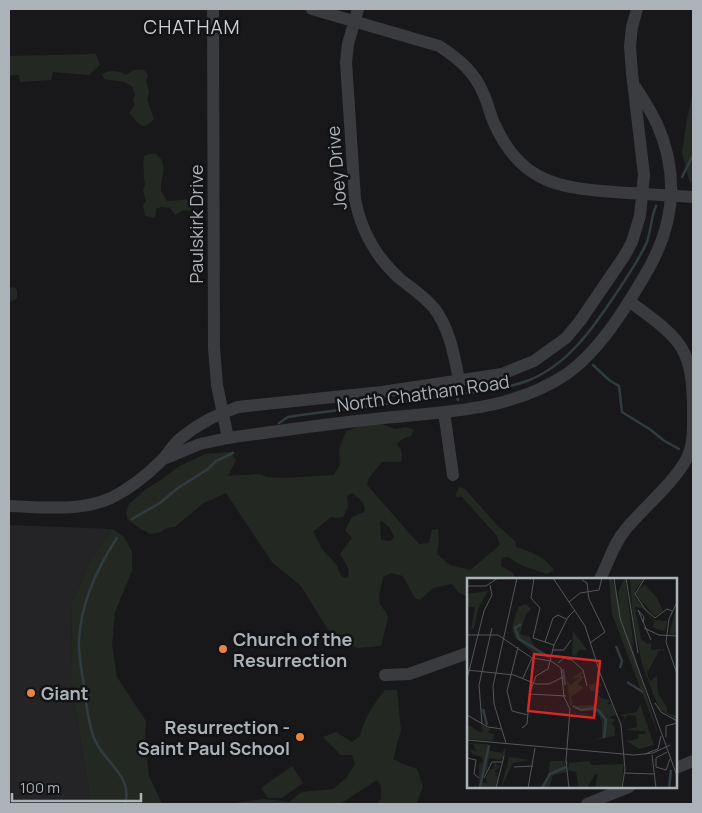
<svg xmlns="http://www.w3.org/2000/svg" width="702" height="813" font-family="Manrope,sans-serif">
	<style>
		.built { fill: #242427 }
		.green { fill: #232922; fill-rule: evenodd }
		.lines { fill: none; stroke-linecap: round; stroke-linejoin: round }
		.stream { stroke: #303c3f; stroke-width: 2.5 }
		.minor { stroke: #393b3e; stroke-width: 12 }
		.poi-dot { fill: #e78542; stroke: #131315; stroke-width: 2 }
		.labels { text-anchor: middle; dominant-baseline: central; stroke-width: 5; stroke-linejoin: round; paint-order: stroke }
		.street-label { font-size: 18px; fill: #abb3b9; stroke: #131315 }
		.poi-label { font-size: 18px; font-weight: bold; fill: #abb3b9; stroke: #131315; text-anchor: start }
		.neighbourhood-label { font-size: 19px; letter-spacing: 1px; fill: #cbd0d5; stroke: #131315 }
		.inset-river { fill: none; stroke: #303c3f; stroke-width: 2.5 }
		.inset-road { fill: none; stroke: #53565a; stroke-width: 1 }
		.view { fill: #d62828; fill-opacity: 0.15; stroke: #d62828; stroke-width: 2.5 }
		.inset-edge { fill: none; stroke: #abb3b9; stroke-width: 2.5 }
	</style>
	<rect width="100%" height="100%" fill="#18181a"/>
	<path class="built" d="M9 525 113 529 91 559 72 603 71 681 91 804H9Z"/>
	<g class="green">
		<path d="M96 54 100 65 89 75 53 72 51 80 20 82 19 75H9V56Z"/>
		<path d="M133 70H144L148 75 146 82 149 91 147 99 154 119C141 133 139 123 129 113L135 105 133 101 135 94 132 86 124 82 104 79 102 74C111 70 117 70 126 75Z"/>
		<path d="M693 93V179L690 184 682 153 687 119Z"/>
		<path d="M149 154H156C169 164 161 176 161 189 161 193 165 197 167 201 178 202 188 196 198 203V208L189 211 184 210 175 215 170 208 161 207 156 209 155 218 145 216 143 205 146 201 143 191 145 184C144 181 143 161 144 156Z"/>
		<path d="M14 287 17 290V297L15 300 10 301 9 288Z"/>
		<path d="M382 424 395 429 406 427 414 430 411 436 402 439 397 444C402 449 403 455 401 462H382L369 478 367 485 419 544 429 543 432 530 438 529 439 540 437 554 450 565 470 570 500 545 497 536 461 496 457 498 456 494 459 487 465 489 497 525 515 541 516 547C531 552 544 556 554 570L547 574 523 566 508 557 502 558 501 566 513 573 516 579H468V597L458 592 452 584 433 588 420 600 415 598 403 576 391 573 383 577 379 596 380 605 386 612 388 618 381 646 358 648 340 642 327 628 301 586 272 562 226 493 202 504 175 527 166 528 161 532 150 534 141 529 128 520 126 513 129 504 146 489 161 480 178 467 205 454 230 452 236 460 228 476 259 474 268 477 284 478 334 475 340 465 339 449 346 431 365 425ZM352 493 362 501 365 508 364 512 352 517 345 530 352 538 340 554C344 562 351 567 348 577L345 578 341 576C335 559 334 563 323 550 319 546 321 543 315 537L314 531 331 517 337 518 343 517 348 507 347 496ZM381 520 390 528 394 537 390 541 381 540 380 523Z"/>
		<path d="M113 529 124 537 132 552V571L115 612 112 644 117 677 146 721 145 741 149 776 162 804H91L71 681 72 603 91 559Z"/>
		<path d="M385 690H397L401 730 393 759 403 764 417 769 423 787 417 802 418 804H376L381 799V786L377 780 340 804H228L264 799 289 802 302 792 333 789 347 777 355 764 352 755H341L323 737 336 732 352 742 360 736C365 717 373 705 385 690Z"/>
		<path d="M292 766 303 783 282 798H268L261 788Z"/>
	</g>
	<g class="lines">
		<g class="stream">
			<path d="M682 177 693 155"/>
			<path d="M593 365 609 380 619 386 622 412 651 430 663 440 679 449"/>
			<path d="M458 400 457 395 460 391"/>
			<path d="M279 423 288 417 301 415 486 391C500 388 514 386 527 381 566 366 591 331 613 298 625 280 638 262 647 242 651 230 651 217 656 206"/>
			<path d="M132 519 160 503 178 488 208 469 216 461 233 453"/>
			<path d="M117 538C97 568 81 604 79 640 78 655 82 671 84 686 86 703 88 722 94 738 102 761 134 776 125 804"/>
		</g>
		<g class="minor">
			<path d="M213 9 214 348 217 385 228 438"/>
			<path d="M312 9 439 46C459 59 475 72 484 95 488 104 490 114 494 123 520 181 556 188 614 192 640 194 667 195 693 197"/>
			<path d="M358 9 348 44 346 62 355 199C361 231 375 256 399 278 411 288 424 296 434 308 450 329 454 355 459 380"/>
			<path d="M444 412 453 475"/>
			<path d="M166 458 200 444 228 438C277 431 326 424 375 419 438 412 510 412 565 375 598 353 625 309 645 275 674 227 680 176 657 124 651 111 643 99 636 88"/>
			<path d="M9 506C42 507 80 512 111 498 129 489 147 475 161 461 168 454 173 444 181 438 198 424 217 414 238 407L382 392 502 374 534 361 566 338 580 321 625 255 632 242 640 216 644 175 632 73 630 46 632 27 637 9"/>
			<path d="M600 579C609 562 613 544 626 529 645 506 671 486 686 460 694 445 693 428 693 412 693 345 680 339 629 301"/>
			<path d="M385 675 409 674 468 653"/>
			<path d="M676 768 693 761"/>
			<path d="M587 804 629 787"/>
		</g>
	</g>
	<g class="poi-dot">
		<circle cx="223" cy="649" r="5"/>
		<circle cx="31" cy="693" r="5"/>
		<circle cx="300" cy="737" r="5"/>
	</g>
	<g class="labels">
		<g class="street-label">
			<text transform="translate(336 168) rotate(-95)">Joey Drive</text>
			<text transform="translate(196 224) rotate(-90)">Paulskirk Drive</text>
			<text transform="translate(423 393) rotate(-8)">North Chatham Road</text>
		</g>
		<g class="poi-label">
			<text x="233" y="639">Church of the<tspan x="233" dy="21">Resurrection</tspan></text>
			<text x="41" y="693">Giant</text>
			<text x="290" y="727" text-anchor="end">Resurrection -<tspan x="290" dy="21">Saint Paul School</tspan></text>
		</g>
		<g class="neighbourhood-label">
			<text x="192" y="27">CHATHAM</text>
		</g>
	</g>
	<g transform="translate(467 578)">
		<rect width="210" height="210" fill="#18181a"/>
		<path d="M142 0H145L192 159 145 36ZM158 0 167 69 157 49 151 14ZM163 0H178L168 12V19L187 42 200 43 198 53 190 51 186 49 187 43 175 30 168 29 174 61 180 66 184 65V72L197 71 198 85 196 72 192 73 180 95 183 104 190 97 191 116 200 129V135L210 138V142L192 131 175 86 166 40ZM178 7 190 20 196 33 188 38 170 18V13ZM21 13 11 31 7 51H4L8 29H0V16ZM59 26 64 31 59 36 53 56 63 59 67 68 82 79 67 75 47 59 45 50 51 29ZM210 27V50L207 57 202 56ZM106 53 120 72H112L109 78 105 77ZM115 93 116 96 113 97 117 99 111 106 117 110 104 119 106 126 103 127 100 103 104 107 112 100H105ZM133 104 135 108 128 109 134 113 131 116 134 120 143 122 140 126H145L149 137 142 139 148 142 145 145 148 150 147 157 155 156 128 162 135 159V142L128 133 111 132 105 128 128 127V113H124L121 107ZM173 126 187 167 172 171 161 164 159 160 162 163 172 160 171 156H178L179 153 158 152 170 149 169 138 161 137 156 143 158 139 153 137 170 134ZM0 146 12 154H16L14 147 24 151 20 154 27 156 26 163 0 161ZM0 165 21 166 23 173 35 175 39 169 38 177 33 182 22 180 20 193 16 195 15 205H20L19 200 23 191H27V184L33 189 27 193 32 197 27 196 31 199 28 210H12V186L16 184 15 179 5 176 3 171 9 173 7 167ZM42 179 62 182 46 185 34 210ZM83 183H97L100 194 86 197 82 210H70L75 208 81 198ZM122 183 124 187 157 186 154 210H128L131 197 128 196 120 210H112L109 194 101 192 102 185Z" fill="#232922"/>
		<path class="inset-river" d="M54 46 48 50 52 61 82 79M149 68 155 83 153 90M96 91 98 107M160 104 176 114M106 128 114 132 127 130 132 133 139 142 137 160M16 131 20 147M13 210 22 167M75 210 83 196 99 189M202 210 204 192"/>
		<path class="inset-road" d="M67 0 64 20 73 30 66 60 87 67M86 0 118 48 133 95 154 147 158 191 155 210M147 0 153 40 210 198M159 0 171 75M178 0 168 16 178 31 188 40 200 31 205 33M115 2 120 5 122 21 138 54 123 65M0 8H19L31 0M102 24 113 15 132 12 135 0M210 24 202 41 199 64 210 96M176 45 177 39 171 32 184 62M177 50 192 57 210 58M0 57H31L65 80 84 83 94 90 97 119 103 131 99 183M78 64 86 40 91 37 99 41M51 69 40 113 45 133 61 137M85 72H97L104 62M91 85 97 80 105 82 116 92 120 108M0 92 47 97 69 106H82L96 99M56 100 65 80M0 101 17 33 25 17 23 7M63 116 99 118M188 125 194 134 210 143M0 137 21 149 35 151M15 146 12 107 25 50M55 150 60 146 63 114 69 98 81 91 87 67 101 39 108 32M199 159V148L210 145M0 162 167 177 186 175 203 167M39 165 27 126 26 108 50 0M200 174 189 180V189L199 192 203 181M178 176 191 171 194 158M185 177 189 210M0 180 9 182 7 196 12 200M100 186 99 183 102 210M47 189 66 188M158 195 187 196M17 200 25 184H36M29 210 37 178M61 210 68 170"/>
		<path class="view" d="M67 76 133 83 127 140 61 133Z"/>
		<rect width="210" height="210" class="inset-edge"/>
	</g>
	<rect width="702" height="813" fill="none" stroke="#abb3b9" stroke-width="20"/>
	<path d="M12 793v8h129v-8" fill="none" stroke="#abb3b9" stroke-width="2.5"/>
	<text x="20" y="793" font-size="15" fill="#abb3b9" stroke="#131315" stroke-width="4" paint-order="stroke">100 m</text>
</svg>
